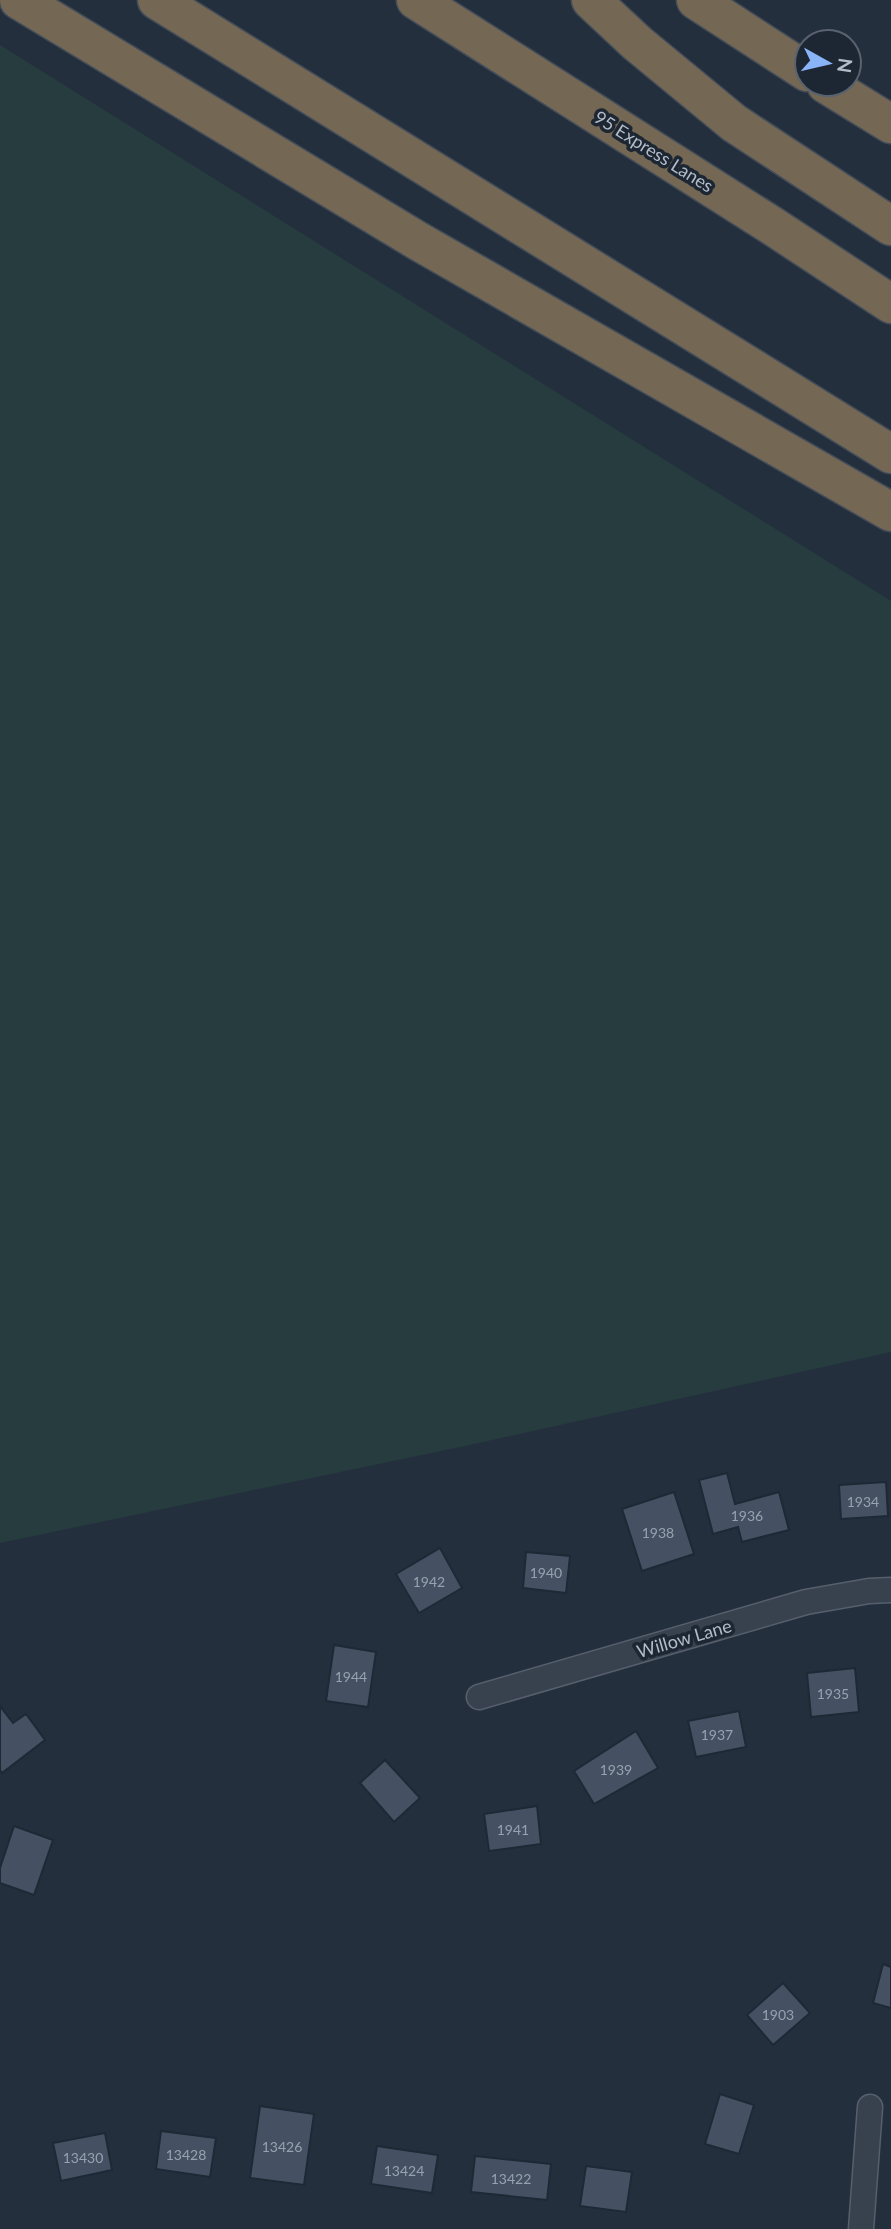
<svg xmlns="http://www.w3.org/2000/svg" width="891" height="2229" font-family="Lato,sans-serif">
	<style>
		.green { fill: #263c3f }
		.building { fill: #455162; stroke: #1f2835; stroke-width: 2 }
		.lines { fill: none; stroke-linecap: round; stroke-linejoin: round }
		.minor-casing { stroke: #565f6c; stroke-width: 27 }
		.motorway-casing { stroke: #434c59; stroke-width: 41 }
		.minor { stroke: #38414e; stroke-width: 24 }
		.motorway { stroke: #746855; stroke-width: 38 }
		.labels { text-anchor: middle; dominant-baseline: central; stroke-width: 7; stroke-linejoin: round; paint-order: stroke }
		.number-label { font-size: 14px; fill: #98a1af }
		.street-label { font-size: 18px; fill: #b4bcc9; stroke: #1d2633 }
	</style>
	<rect width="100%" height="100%" fill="#242f3e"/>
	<path class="green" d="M0 45 891 601V1352L465 1446 0 1543Z"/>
	<g class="building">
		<path d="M727 1473 735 1504 779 1492 789 1530 742 1542 738 1527 713 1534 699 1480Z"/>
		<path d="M886 1482 888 1516 841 1519 839 1485Z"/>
		<path d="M674 1492 694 1554 642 1571 622 1509Z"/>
		<path d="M440 1548 462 1588 419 1613 396 1574Z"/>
		<path d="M526 1552 570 1556 566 1593 523 1588Z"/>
		<path d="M334 1645 376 1652 368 1707 326 1701Z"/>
		<path d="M855 1668 859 1712 811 1717 807 1673Z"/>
		<path d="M0 1706 13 1723 26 1714 45 1740 2 1773 0 1770Z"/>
		<path d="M739 1711 746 1747 696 1757 688 1721Z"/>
		<path d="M636 1731 658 1768 594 1804 574 1771Z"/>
		<path d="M385 1760 420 1798 394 1822 360 1783Z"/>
		<path d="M537 1806 541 1844 489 1851 484 1814Z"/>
		<path d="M14 1826 53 1840 34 1895 0 1883V1868Z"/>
		<path d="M883 1964 891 1967V2008L873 2003Z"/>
		<path d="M783 1983 810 2013 773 2045 747 2015Z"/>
		<path d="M720 2094 754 2105 739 2154 705 2144Z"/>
		<path d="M260 2106 314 2114 304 2185 250 2178Z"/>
		<path d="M161 2131 216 2138 210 2177 156 2169Z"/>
		<path d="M105 2133 112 2170 61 2181 53 2143Z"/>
		<path d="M377 2146 438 2155 432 2193 371 2184Z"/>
		<path d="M475 2156 551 2164 547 2200 471 2192Z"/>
		<path d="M586 2166 632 2172 626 2212 580 2206Z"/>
	</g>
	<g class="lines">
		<defs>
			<g id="minor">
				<path d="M479 1697 806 1602 869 1591 891 1590"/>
				<path d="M861 2229 870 2107"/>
			</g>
			<g id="motorway">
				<path d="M19 0 418 241 891 512"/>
				<path d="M157 0 891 454"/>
				<path d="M416 0 774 227 891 304"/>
				<path d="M591 0 637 43 734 123 891 226"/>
				<path d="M696 0 807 72"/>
				<path d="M826 84 891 124"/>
			</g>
		</defs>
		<use href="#minor" class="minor-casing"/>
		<use href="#motorway" class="motorway-casing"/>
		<use href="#minor" class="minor"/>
		<use href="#motorway" class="motorway"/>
	</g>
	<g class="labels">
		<g class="number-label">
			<text x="863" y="1501">1934</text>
			<text x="747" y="1515">1936</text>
			<text x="658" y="1532">1938</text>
			<text x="546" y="1572">1940</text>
			<text x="429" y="1581">1942</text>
			<text x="351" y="1676">1944</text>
			<text x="833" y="1693">1935</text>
			<text x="717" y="1734">1937</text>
			<text x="616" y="1769">1939</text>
			<text x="513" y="1829">1941</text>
			<text x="778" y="2014">1903</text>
			<text x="282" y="2146">13426</text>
			<text x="186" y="2154">13428</text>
			<text x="83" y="2157">13430</text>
			<text x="404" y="2170">13424</text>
			<text x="511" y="2178">13422</text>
		</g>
		<g class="street-label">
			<text transform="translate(654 151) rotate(32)">95 Express Lanes</text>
			<text transform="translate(684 1638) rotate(-16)">Willow Lane</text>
		</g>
	</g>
	<g transform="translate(828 63) rotate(98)"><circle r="33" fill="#1d2633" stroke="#59626f" stroke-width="2"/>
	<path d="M0-5L12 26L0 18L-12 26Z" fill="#8ab4f8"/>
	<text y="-10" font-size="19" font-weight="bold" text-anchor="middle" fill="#b4bcc9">N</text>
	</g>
</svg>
